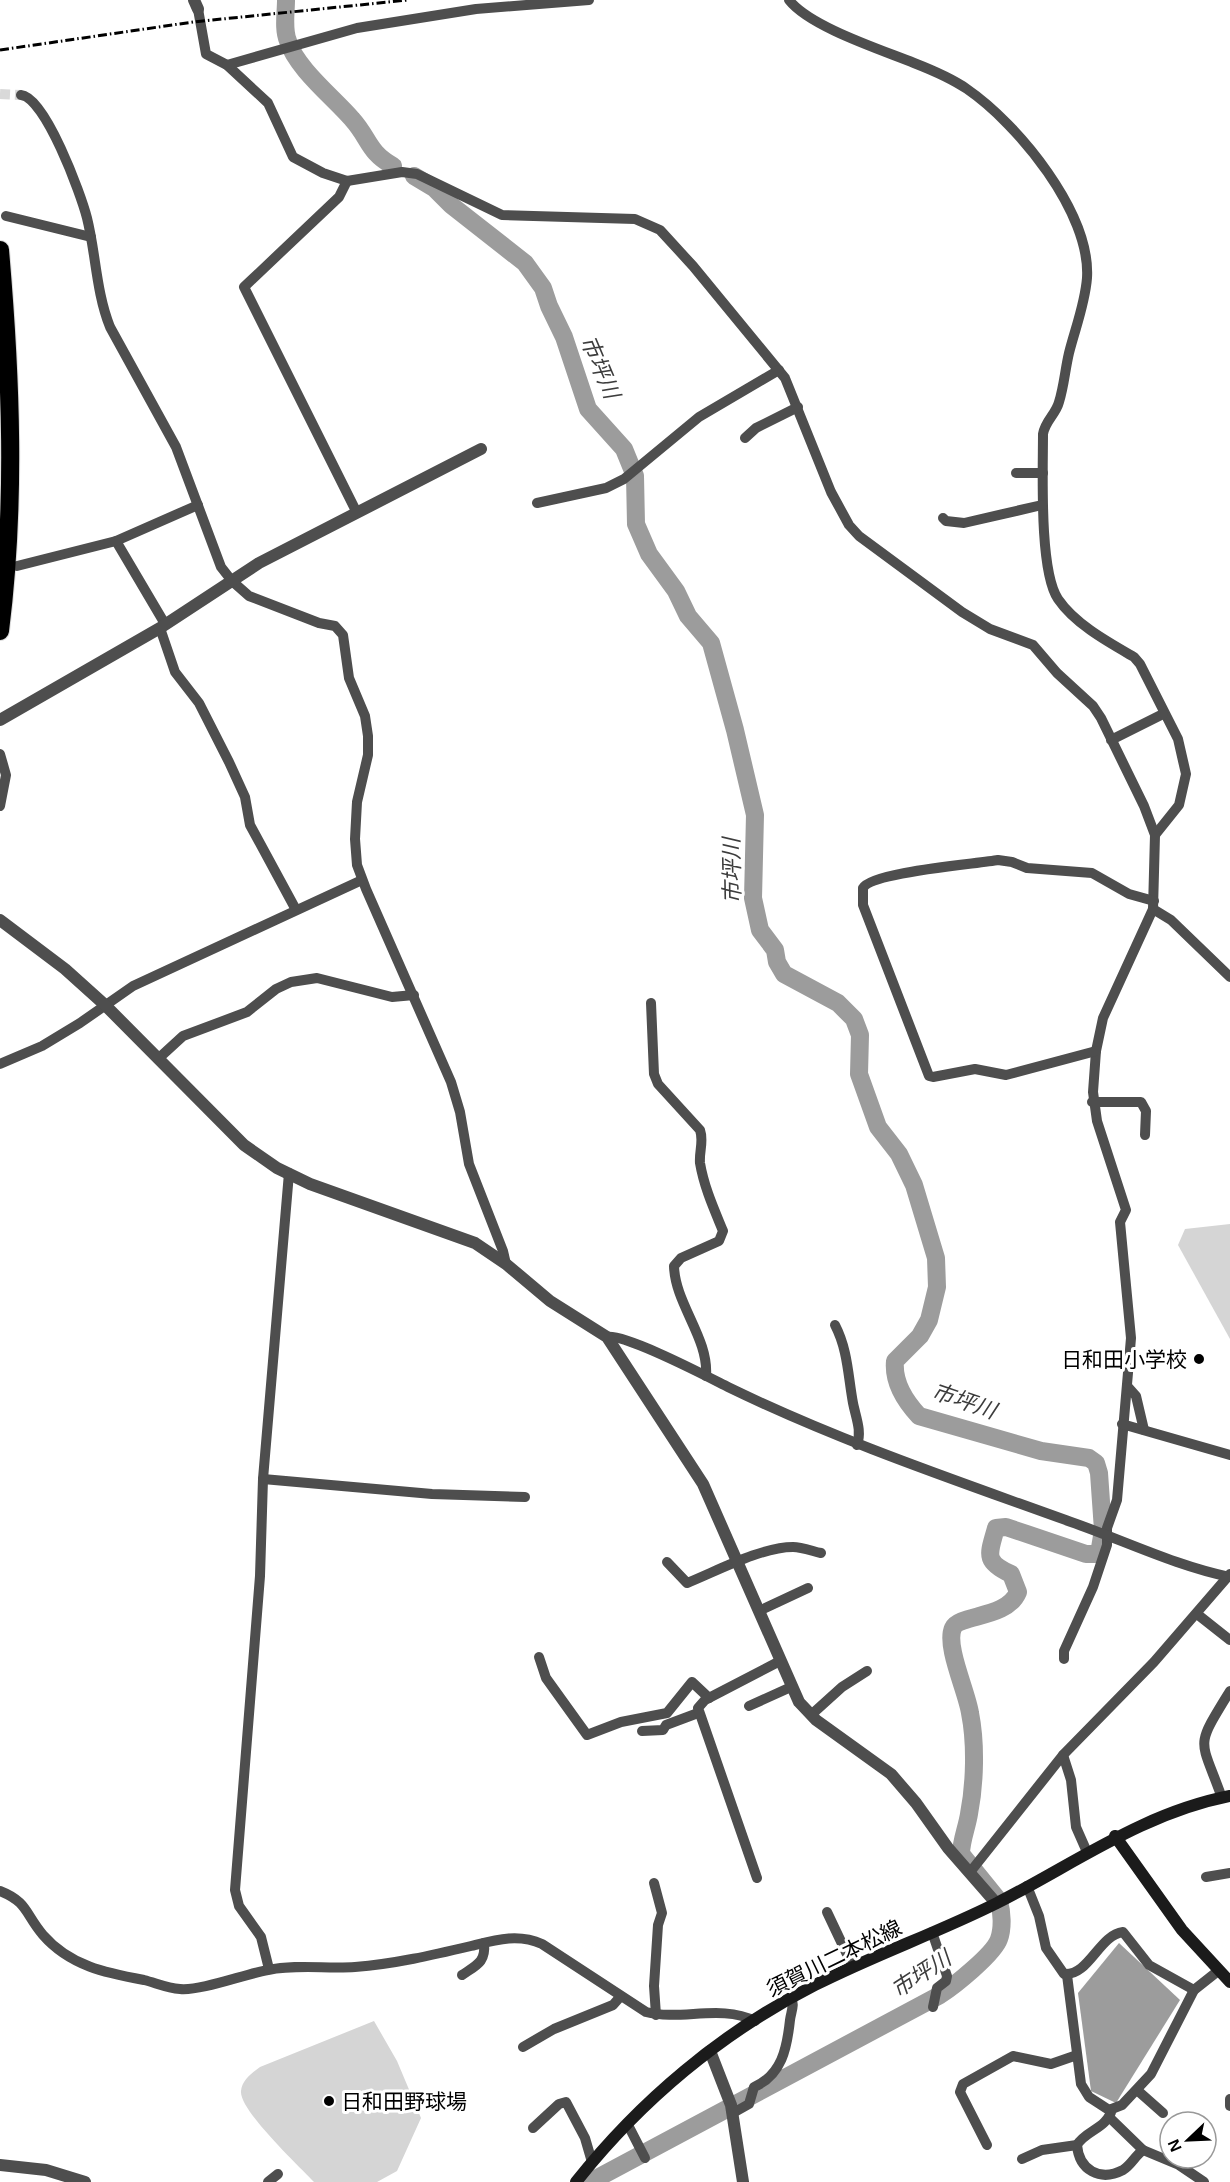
<svg xmlns="http://www.w3.org/2000/svg" width="1230" height="2182" font-family="Helvetica,'Noto Sans JP',sans-serif">
	<style>
		.green { fill: #d5d5d5 }
		.water { fill: #9c9c9c }
		.lines { fill: none; stroke-linecap: round; stroke-linejoin: round }
		.river { stroke: #9c9c9c; stroke-width: 18 }
		.minor-tunnel { stroke: #d9d9d9; stroke-width: 10; stroke-dasharray: 10 5; stroke-linecap: butt }
		.motorway-casing { stroke: #dbdbdb; stroke-width: 20 }
		.minor { stroke: #4e4e4e; stroke-width: 10 }
		.tertiary { stroke: #4e4e4e; stroke-width: 12 }
		.secondary { stroke: #1b1b1b; stroke-width: 12 }
		.motorway { stroke: #000; stroke-width: 18 }
		.rail { stroke: #000; stroke-width: 3; stroke-dasharray: 9 3 1.5 3; stroke-linecap: butt }
		.poi-dot { fill: #000; stroke: #fff; stroke-width: 2 }
		.labels { text-anchor: middle; dominant-baseline: central; stroke-width: 6; stroke-linejoin: round; paint-order: stroke }
		.poi-label { font-size: 21px; fill: #000; stroke: #fff; text-anchor: end }
		.street-label { font-size: 21px; fill: #000; stroke: #fff }
		.water-label { font-size: 22px; font-style: italic; fill: #3d3d3d; stroke: #fff }
	</style>
	<rect width="100%" height="100%" fill="#fff"/>
	<g class="green">
		<path d="M1230 1224V1339L1178 1245 1185 1229Z"/>
		<path d="M374 2021 397 2061 421 2118 397 2171 377 2182H314C299 2166 239 2110 241 2091 242 2080 252 2073 260 2067Z"/>
	</g>
	<path class="water" d="M1119 1943 1180 2000 1116 2103 1091 2091 1078 1993Z"/>
	<g class="lines">
		<g class="river">
			<path d="M286 0C286 13 283 29 288 41 296 68 334 98 352 119 370 139 367 151 393 166"/>
			<path d="M414 176 434 188 451 205 525 263 543 288 549 306 564 337 588 409 624 449 635 476 636 524 649 554 676 591 688 616 711 643 735 730 755 815 753 898 760 930 775 950 777 962 784 974 838 1003 854 1019 860 1035 859 1074 878 1127 899 1154 914 1185 936 1258 937 1287 929 1320 920 1336 895 1361C893 1382 905 1401 919 1416L1041 1451 1089 1458 1096 1463 1099 1473 1103 1530 1099 1554H1086L1006 1527 996 1528C989 1554 983 1561 1011 1574L1018 1592C1007 1619 959 1614 953 1628 945 1646 967 1692 970 1713 976 1743 975 1783 969 1814 967 1827 961 1841 961 1854L999 1901C1002 1912 1003 1928 999 1939 994 1954 954 1986 940 1995L590 2182"/>
		</g>
		<path class="minor-tunnel" d="M0 94 21 95"/>
		<defs>
			<path id="motorway" d="M0 250C11 377 16 504 0 631"/>
		</defs>
		<use href="#motorway" class="motorway-casing"/>
		<g class="minor">
			<path d="M789 0C810 27 882 50 914 63 932 70 951 78 967 89 1018 124 1091 213 1087 278 1085 304 1075 329 1069 353 1065 370 1064 386 1059 402 1056 414 1045 421 1043 434 1043 470 1039 571 1058 599 1075 624 1108 642 1134 657L1140 664 1178 739 1186 774 1179 805 1155 835"/>
			<path d="M198 9 206 54 227 65 268 103 293 157 323 173 347 181 402 172 417 174 502 215 635 219 660 230 693 266 785 378 831 492 849 525 859 536 962 612 990 629 1033 645 1057 673 1093 706 1101 718 1144 806 1155 835 1153 909 1103 1018 1096 1051 1093 1092 1097 1121 1126 1210 1120 1222 1131 1338 1117 1500 1107 1528V1545L1093 1587 1064 1651V1659"/>
			<path d="M227 65 357 28 476 9 589 0"/>
			<path d="M21 95C45 97 81 194 87 218 96 254 96 292 110 327L176 447 221 567 232 581 249 596 319 623 335 626 343 635 349 678 365 716 368 736V755L357 802 355 839 357 865 366 889 451 1082 460 1112 469 1164 503 1251 506 1264"/>
			<path d="M347 181 339 197 244 287 356 511"/>
			<path d="M6 216 91 237"/>
			<path d="M745 438 756 428 798 407"/>
			<path d="M1016 473H1043"/>
			<path d="M537 503 606 488 624 479 699 417 779 370"/>
			<path d="M943 518 946 521 964 523 1042 505"/>
			<path d="M116 541 165 624"/>
			<path d="M17 566 116 541 198 505"/>
			<path d="M160 628 175 672 199 703 229 762 245 797 250 825 295 908"/>
			<path d="M1111 740 1163 714"/>
			<path d="M0 754 6 775 0 806"/>
			<path d="M1153 909 1171 920 1230 977"/>
			<path d="M651 1003 654 1074 658 1084 700 1130C704 1141 699 1151 700 1163 704 1187 714 1209 723 1231L719 1241 681 1258 674 1266C675 1304 709 1338 706 1376"/>
			<path d="M1096 1051 1006 1075 975 1069 933 1077 929 1076 863 905V888C871 872 976 864 998 860L1012 862 1027 868 1092 873 1129 894 1154 901"/>
			<path d="M159 1058 183 1036 247 1012 276 989 291 982 317 978 392 997 414 995"/>
			<path d="M0 1064 42 1046 80 1023 133 986 362 880"/>
			<path d="M1092 1102H1141L1146 1111 1145 1135"/>
			<path d="M835 1325C848 1350 848 1376 853 1403 856 1418 862 1431 857 1445"/>
			<path d="M607 1337C626 1334 706 1376 728 1387 839 1441 955 1480 1071 1522 1123 1540 1176 1566 1230 1577"/>
			<path d="M1128 1387 1136 1396 1144 1430"/>
			<path d="M1122 1424 1230 1455"/>
			<path d="M263 1479 432 1494 525 1497"/>
			<path d="M667 1562 687 1583C717 1571 761 1547 793 1547 802 1547 812 1551 821 1553"/>
			<path d="M759 1611 808 1588"/>
			<path d="M1197 1614 1230 1640"/>
			<path d="M539 1657 546 1678 587 1735 621 1722 667 1713 692 1682 709 1698"/>
			<path d="M749 1706 791 1687"/>
			<path d="M811 1715 842 1687 867 1671"/>
			<path d="M642 1731 663 1730 666 1725 698 1713"/>
			<path d="M1063 1755 1071 1780 1076 1827 1087 1852"/>
			<path d="M1222 1798C1200 1736 1194 1750 1230 1691"/>
			<path d="M971 1871 1063 1755 1154 1662 1230 1574"/>
			<path d="M1206 1877 1230 1873"/>
			<path d="M757 1878 698 1708 705 1700 780 1661"/>
			<path d="M654 1883 662 1913 658 1925 654 1986 656 2015"/>
			<path d="M1027 1886 1039 1916 1046 1948 1064 1974C1089 1976 1099 1935 1123 1932L1149 1965 1194 1990"/>
			<path d="M0 1891C28 1902 25 1914 43 1935 70 1966 106 1973 144 1980 156 1983 167 1988 180 1989 201 1991 245 1974 268 1970 297 1964 326 1969 355 1967 394 1964 433 1955 471 1946 495 1940 518 1933 542 1944L646 2012C681 2021 721 2004 755 2021"/>
			<path d="M827 1912 853 1967"/>
			<path d="M932 1932 947 1976 946 1981 937 1988 933 2007"/>
			<path d="M269 1969 261 1937 239 1906 235 1890 260 1576 263 1479 289 1173"/>
			<path d="M462 1975C477 1965 486 1962 484 1943"/>
			<path d="M1067 1975 1081 2084 1089 2097 1109 2110 1122 2105 1151 2074 1194 1990 1218 1971"/>
			<path d="M523 2047 554 2029 613 2005 620 1997"/>
			<path d="M1137 2090 1163 2113"/>
			<path d="M1230 2099V2106"/>
			<path d="M1112 2109C1107 2129 1086 2130 1077 2145 1079 2170 1100 2182 1123 2170 1131 2165 1135 2156 1143 2150"/>
			<path d="M733 2113 749 2104 754 2087C782 2075 787 2048 790 2020 791 2012 795 2005 791 1997"/>
			<path d="M1109 2117 1143 2150 1179 2165 1204 2182"/>
			<path d="M628 2125 645 2158"/>
			<path d="M533 2128 559 2104 566 2102 585 2138 592 2162"/>
			<path d="M987 2145 960 2092 963 2084 1013 2056 1051 2064 1077 2055"/>
			<path d="M1022 2159 1042 2150 1077 2145"/>
			<path d="M268 2182 278 2174"/>
		</g>
		<g class="tertiary">
			<path d="M194 0 198 9"/>
			<path d="M0 720 160 628 259 563 481 449"/>
			<path d="M0 920 65 969 105 1005 244 1145 277 1168 310 1184 475 1243 506 1264 550 1301 607 1337 703 1484 799 1702 816 1720 891 1774 916 1803 948 1848 996 1903"/>
			<path d="M710 2051 731 2105 743 2182"/>
			<path d="M0 2165 46 2170 85 2182"/>
		</g>
		<g class="secondary">
			<path d="M1115 1836 1182 1930 1230 1982"/>
			<path d="M576 2182C640 2101 722 2032 815 1985 874 1955 937 1933 997 1903 1074 1864 1143 1813 1230 1796"/>
		</g>
		<use href="#motorway" class="motorway"/>
		<path class="rail" d="M0 50 193 22 408 0"/>
	</g>
	<g class="poi-dot">
		<circle cx="1199" cy="1359" r="6"/>
		<circle cx="329" cy="2101" r="6"/>
	</g>
	<g class="labels">
		<g class="poi-label">
			<text x="1187" y="1359">日和田小学校</text>
			<text x="341" y="2101" text-anchor="start">日和田野球場</text>
		</g>
		<g class="street-label">
			<text transform="translate(834 1958) rotate(-26)">須賀川二本松線</text>
		</g>
		<g class="water-label">
			<text transform="translate(600 367) rotate(67)">市坪川</text>
			<text transform="translate(732 871) rotate(-91)">市坪川</text>
			<text transform="translate(964 1401) rotate(19)">市坪川</text>
			<text transform="translate(921 1974) rotate(-33)">市坪川</text>
		</g>
	</g>
	<g transform="translate(1188 2140) rotate(247)"><circle r="28" fill="#ffffff" stroke="#999999" stroke-width="1.5"/>
	<path d="M0-4.5L10 22L0 15L-10 22Z" fill="#000000"/>
	<text y="-9" font-size="16" font-weight="bold" text-anchor="middle" fill="#000000">N</text>
	</g>
</svg>
